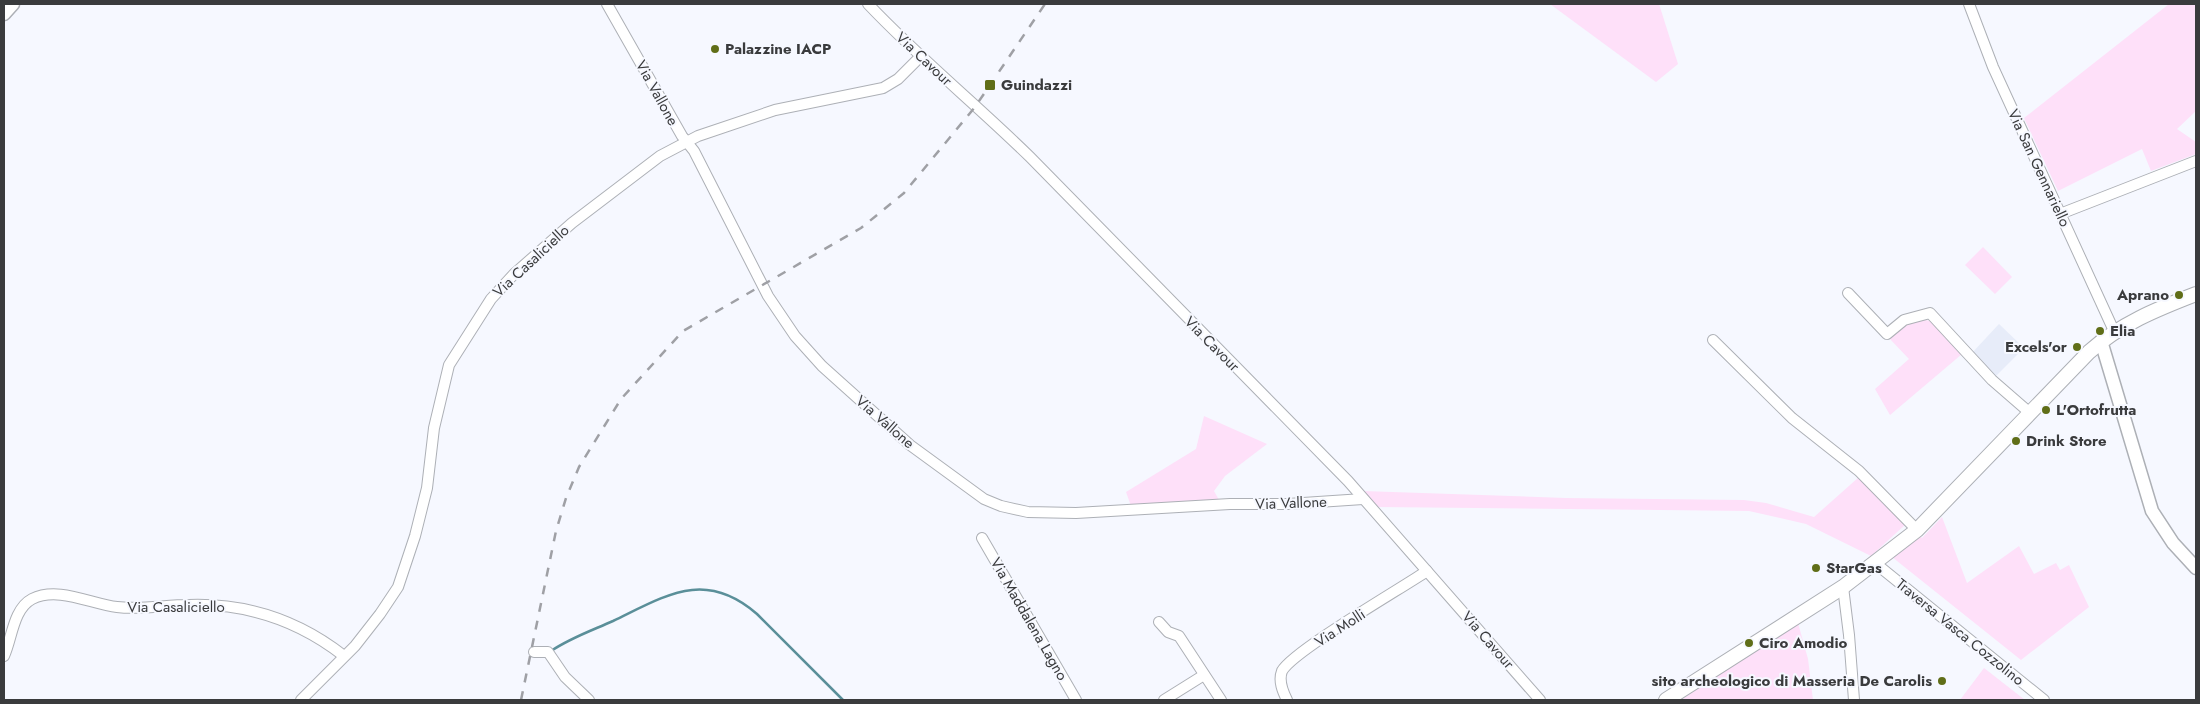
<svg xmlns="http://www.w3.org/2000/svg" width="2200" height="704" font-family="Jost,sans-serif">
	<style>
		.built { fill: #e7ecf9 }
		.green { fill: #fee0f9 }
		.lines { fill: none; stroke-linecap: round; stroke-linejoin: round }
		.stream { stroke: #5a8f99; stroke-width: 2.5 }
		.minor-casing { stroke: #adb0b6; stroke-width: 12 }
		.tertiary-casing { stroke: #adb0b6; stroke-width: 15 }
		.secondary-casing { stroke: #adb0b6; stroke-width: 16 }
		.minor { stroke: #fff; stroke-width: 10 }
		.tertiary { stroke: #fff; stroke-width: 12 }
		.secondary { stroke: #fff; stroke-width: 14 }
		.rail { stroke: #9fa0a5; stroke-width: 2.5; stroke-dasharray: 9 9; stroke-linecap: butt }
		.poi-dot { fill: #606e18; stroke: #f6f8ff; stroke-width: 2 }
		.labels { text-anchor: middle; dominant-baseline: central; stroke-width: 4; stroke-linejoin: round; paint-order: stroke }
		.poi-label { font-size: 15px; font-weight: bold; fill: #3a3b3d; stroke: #f6f8ff; text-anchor: start }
		.street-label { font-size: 15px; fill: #3a3b3d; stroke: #f6f8ff }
	</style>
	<rect width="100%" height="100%" fill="#f6f8ff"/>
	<path class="built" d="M1999 324 2024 348 1996 376 1972 353Z"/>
	<g class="green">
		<path d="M1550 4H1659L1678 64 1656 82Z"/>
		<path d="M2169 4H2195L2196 6V111L2177 129 2196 142V154L2151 171 2142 149 2058 191 2024 118Z"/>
		<path d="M1983 247 2012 277 1995 294 1965 265Z"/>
		<path d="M1921 319 1934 322 1962 354 1890 415 1875 389 1909 359 1890 339 1909 322Z"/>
		<path d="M1204 416 1267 444 1225 476 1214 491 1219 500 1131 506 1126 492 1196 449Z"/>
		<path d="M1859 477 1906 524 1871 556 1806 524 1749 511 1376 507 1363 491 1566 498 1744 500 1766 503 1814 517Z"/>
		<path d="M1942 517 1967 583 2019 546 2034 574 2056 563 2060 570 2069 565 2089 607 2021 660 1892 557 1919 535 1922 538Z"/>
		<path d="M1798 623 1808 659 1813 700H1681Z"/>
		<path d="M1984 668 2025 700H1960Z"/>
	</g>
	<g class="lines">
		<path class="stream" d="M551 651C570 638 593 630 613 621 667 595 705 569 757 614L843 700"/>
		<defs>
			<g id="minor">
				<path d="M607 4 682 136 694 151 768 296 795 336 822 366 910 445 984 499 1001 506 1028 512 1076 513 1230 504H1288L1363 499"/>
				<path d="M868 4C919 58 977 105 1030 157L1348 481 1540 700"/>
				<path d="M1969 4 1993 67 2114 331"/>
				<path d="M2060 214 2196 161"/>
				<path d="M1848 293 1887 334 1904 320 1930 313 1992 380 2030 413"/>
				<path d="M1713 340 1792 418 1859 471 1917 530"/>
				<path d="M982 538 1076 700"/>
				<path d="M1875 563 2044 700"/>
				<path d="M1843 587 1849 635 1854 700"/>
				<path d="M1159 622 1168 632 1179 636 1221 700"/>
				<path d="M534 652H548L565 677 589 700"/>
				<path d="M4 656C12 639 13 609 32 599 58 586 91 604 117 607 141 610 165 605 189 605 248 603 298 620 344 656"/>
				<path d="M301 700 355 646 380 614 398 587 415 536 427 488 434 428 449 365 491 299 514 274 572 223 660 156 698 136 775 110 883 88 898 79 920 57"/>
				<path d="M1164 700 1204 675"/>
				<path d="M1287 700C1283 692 1278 681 1282 671 1293 651 1402 588 1427 571"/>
			</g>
			<g id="tertiary">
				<path d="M4 14 13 4"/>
				<path d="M2101 341 2152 511 2173 543 2196 568"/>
			</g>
			<path id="secondary" d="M1666 700 1843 587 1917 530 2089 352C2120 324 2157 309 2196 294"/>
		</defs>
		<use href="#minor" class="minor-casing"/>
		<use href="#tertiary" class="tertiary-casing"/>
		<use href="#secondary" class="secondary-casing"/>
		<use href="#minor" class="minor"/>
		<use href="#tertiary" class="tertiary"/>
		<use href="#secondary" class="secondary"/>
		<path class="rail" d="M521 700 556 531 566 498 579 467 621 399 683 331 861 228 904 193 975 107 1045 4"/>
	</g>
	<g class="poi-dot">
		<circle cx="715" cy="49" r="5"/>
		<rect x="984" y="79" width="12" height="12" rx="2.5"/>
		<circle cx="2179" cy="295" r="5"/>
		<circle cx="2100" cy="331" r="5"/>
		<circle cx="2077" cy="347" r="5"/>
		<circle cx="2046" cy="410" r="5"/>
		<circle cx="2016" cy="441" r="5"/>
		<circle cx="1816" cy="568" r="5"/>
		<circle cx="1749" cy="643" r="5"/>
		<circle cx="1942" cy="681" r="5"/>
	</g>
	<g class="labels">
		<g class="poi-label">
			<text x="725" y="49">Palazzine IACP</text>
			<text x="1001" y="85">Guindazzi</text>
			<text x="2169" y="295" text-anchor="end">Aprano</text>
			<text x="2110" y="331">Elia</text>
			<text x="2067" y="347" text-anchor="end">Excels'or</text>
			<text x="2056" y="410">L'Ortofrutta</text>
			<text x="2026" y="441">Drink Store</text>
			<text x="1826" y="568">StarGas</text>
			<text x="1759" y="643">Ciro Amodio</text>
			<text x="1932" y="681" text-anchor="end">sito archeologico di Masseria De Carolis</text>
		</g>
		<g class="street-label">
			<text transform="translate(924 59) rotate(43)">Via Cavour</text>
			<text transform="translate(657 93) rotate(61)">Via Vallone</text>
			<text transform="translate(2039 168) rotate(65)">Via San Gennariello</text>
			<text transform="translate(531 261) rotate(-43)">Via Casaliciello</text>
			<text transform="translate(1212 344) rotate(45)">Via Cavour</text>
			<text transform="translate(885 422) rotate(41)">Via Vallone</text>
			<text transform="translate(1291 503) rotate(-2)">Via Vallone</text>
			<text x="176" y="607">Via Casaliciello</text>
			<text transform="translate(1029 619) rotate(60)">Via Maddalena Lagno</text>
			<text transform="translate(1340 628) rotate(-33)">Via Molli</text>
			<text transform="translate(1960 632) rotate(39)">Traversa Vasca Cozzolino</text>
			<text transform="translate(1488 640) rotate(49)">Via Cavour</text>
		</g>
	</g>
	<rect width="2200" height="704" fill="none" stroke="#3a3b3d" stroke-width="10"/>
</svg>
